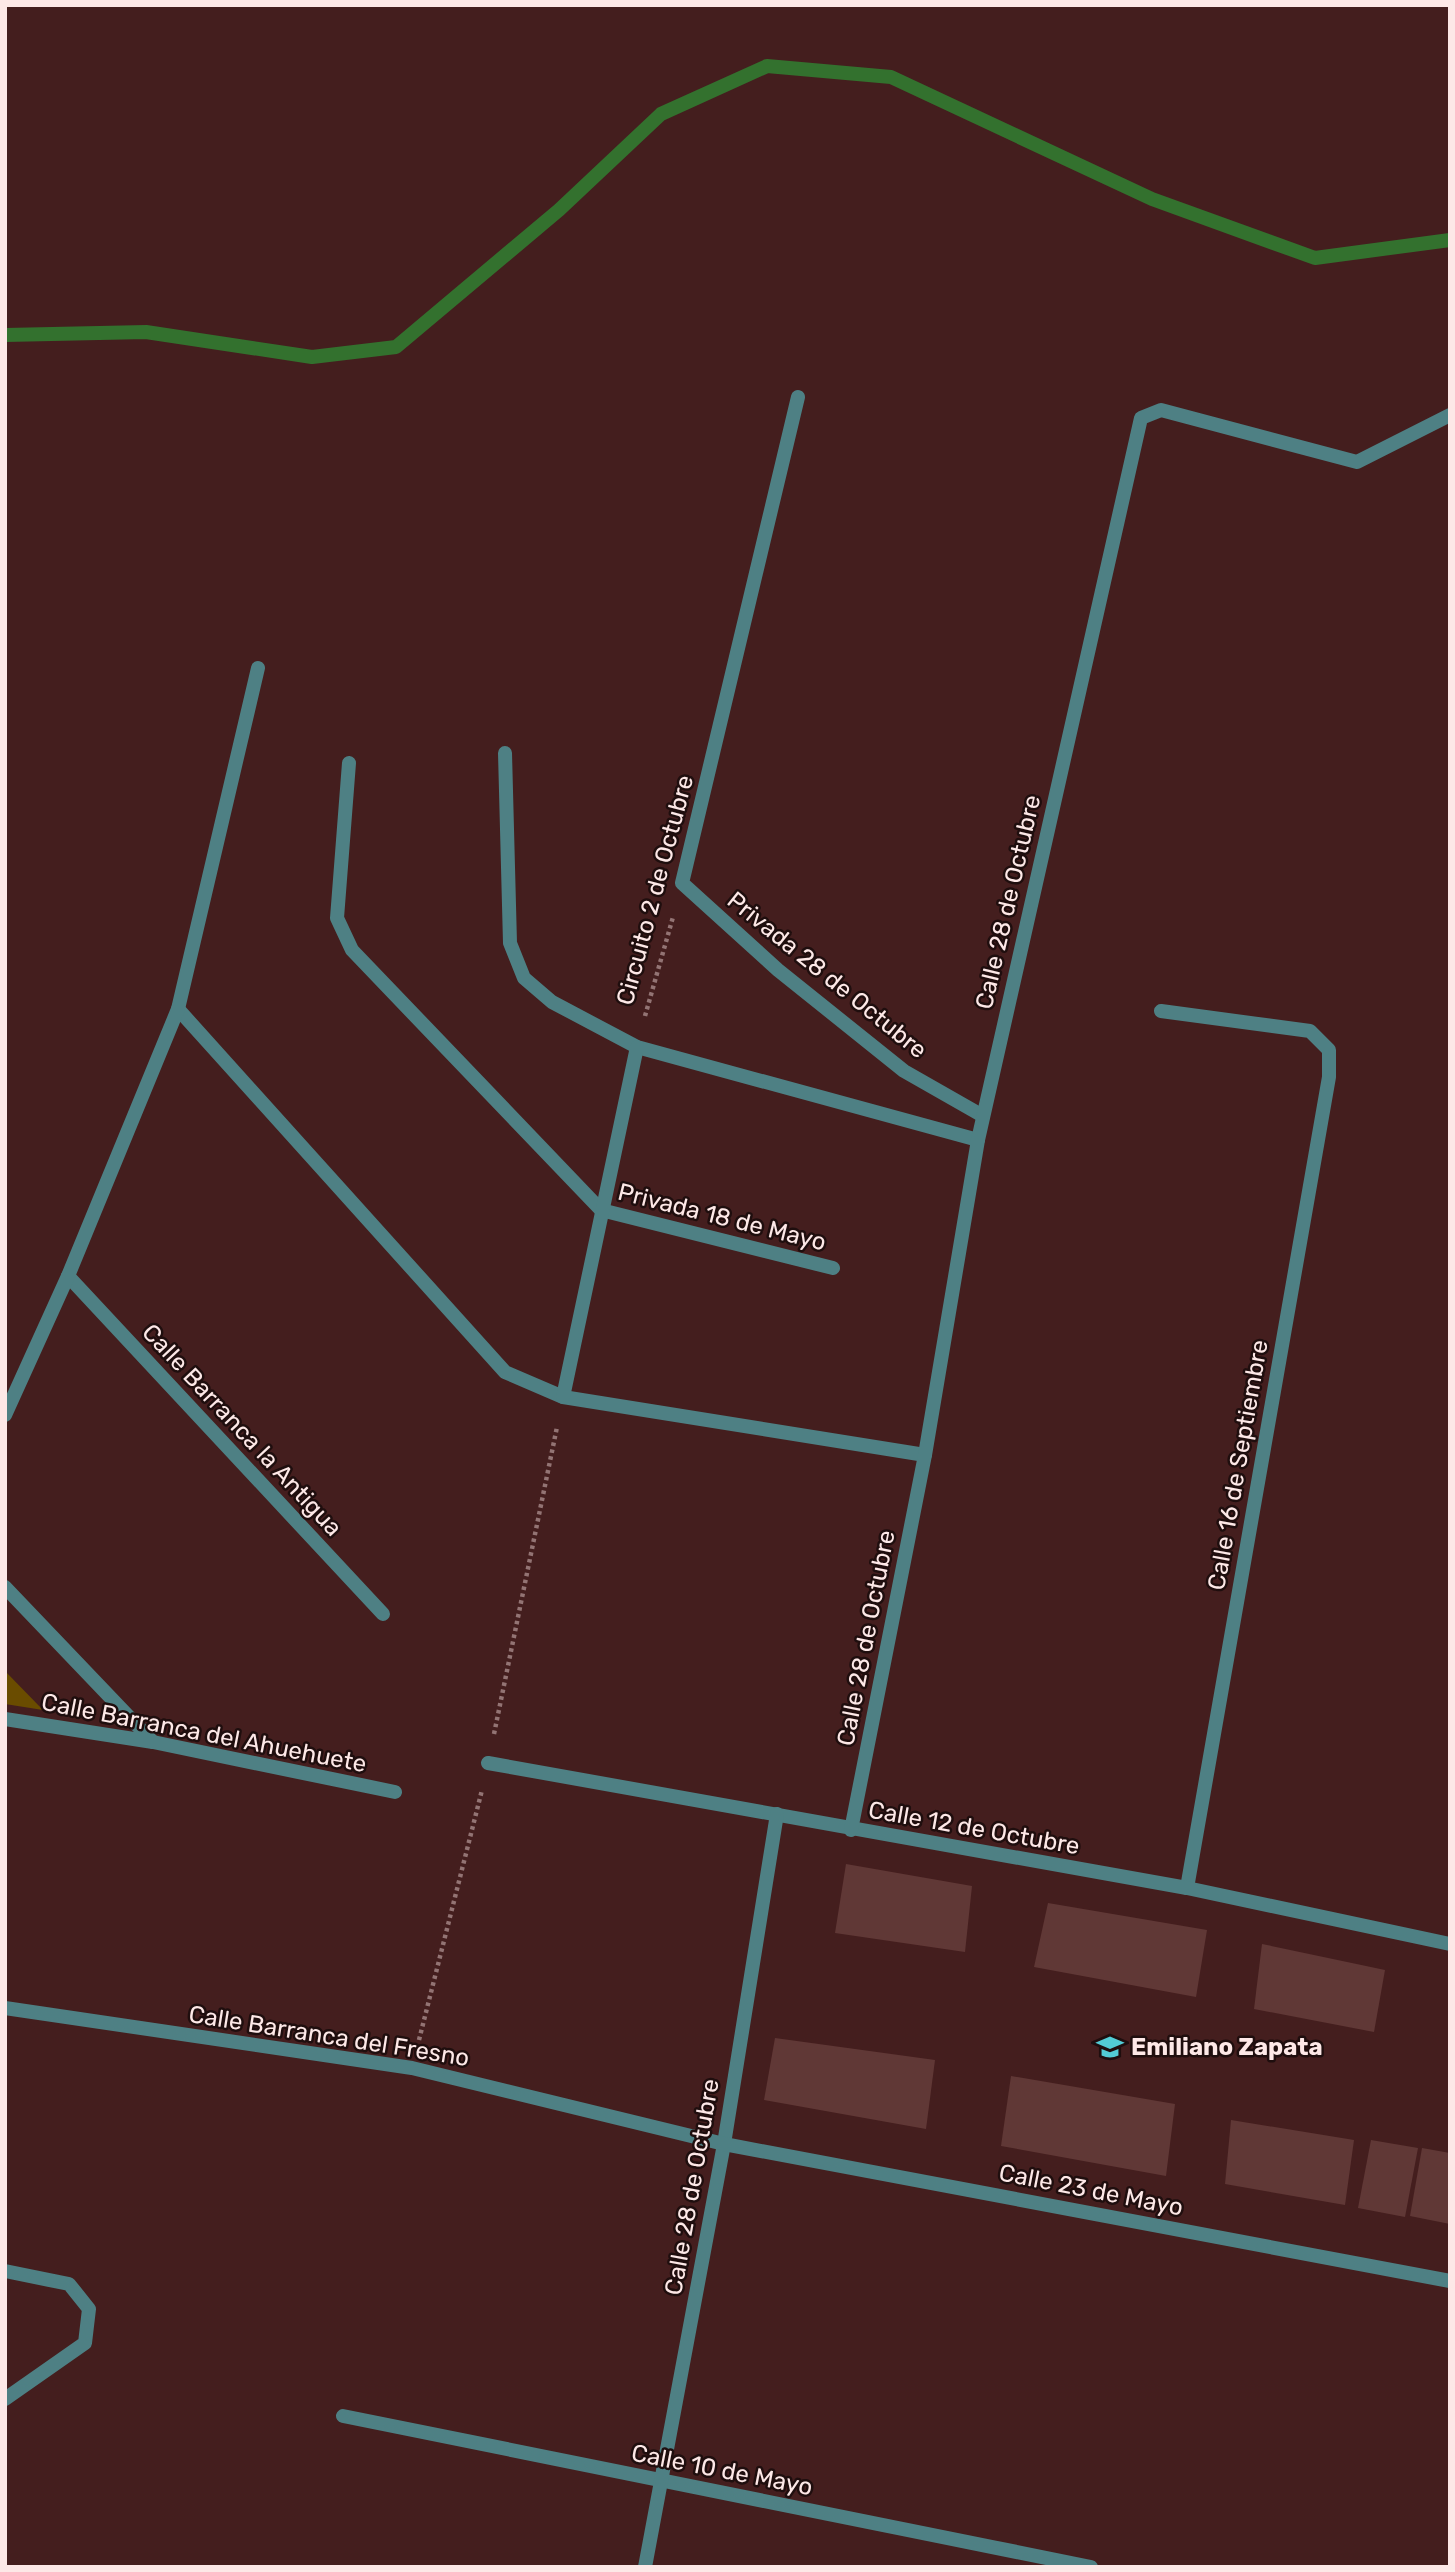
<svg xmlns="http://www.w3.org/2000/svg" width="1455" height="2572" font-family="Rubik,sans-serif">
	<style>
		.green { fill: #6a4c00 }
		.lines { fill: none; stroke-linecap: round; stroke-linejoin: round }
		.stream { stroke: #33712e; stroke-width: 14 }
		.building { fill: #603836 }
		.path { stroke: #937474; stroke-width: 4.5; stroke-dasharray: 3.5 3.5; stroke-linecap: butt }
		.minor { stroke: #4e8084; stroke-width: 14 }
		.tertiary { stroke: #4e8084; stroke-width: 14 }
		.labels { text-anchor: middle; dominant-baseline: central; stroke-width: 5; stroke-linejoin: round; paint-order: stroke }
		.street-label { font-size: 24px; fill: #fde8e7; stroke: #1f0e0e }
		.poi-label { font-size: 24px; font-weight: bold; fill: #fde8e7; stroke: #1f0e0e; text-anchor: start }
	</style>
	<rect width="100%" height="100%" fill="#441e1e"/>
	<path class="green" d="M5 1671 43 1710 5 1704Z"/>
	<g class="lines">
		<path class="stream" d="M5 335 146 332 312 357 396 347 559 210 661 114 767 66 891 77 1152 199 1315 258 1450 240"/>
	</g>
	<g class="building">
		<path d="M846 1864 972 1886 965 1952 835 1933Z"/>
		<path d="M1048 1903 1207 1930 1196 1997 1034 1967Z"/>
		<path d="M1262 1944 1385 1970 1374 2032 1254 2009Z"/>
		<path d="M775 2038 935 2060 926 2129 764 2100Z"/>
		<path d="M1011 2076 1175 2104 1166 2176 1001 2146Z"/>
		<path d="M1231 2120 1354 2140 1345 2205 1225 2184Z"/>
		<path d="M1371 2140 1418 2148 1405 2217 1358 2208Z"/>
		<path d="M1422 2148 1450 2153V2224L1410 2216Z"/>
	</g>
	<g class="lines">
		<g class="path">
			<path d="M645 1016 673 917"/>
			<path d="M494 1734 557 1427"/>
			<path d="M419 2040 482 1790"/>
		</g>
		<g class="minor">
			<path d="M798 397 682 883 778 970 904 1071 983 1116"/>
			<path d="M505 753 510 943 524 978 552 1002 637 1047 978 1140"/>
			<path d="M349 763 337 918 352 950 601 1210 833 1268"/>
			<path d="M178 1009 505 1372 563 1397 925 1455"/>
			<path d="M1161 1011 1310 1031 1329 1050V1077L1187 1888"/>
			<path d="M68 1276 383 1614"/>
			<path d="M563 1397 637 1047"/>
			<path d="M5 1415 68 1276 178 1009 258 668"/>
			<path d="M5 1587 153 1742"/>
			<path d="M5 1719 153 1742 395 1792"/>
			<path d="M488 1763 1187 1888 1450 1944"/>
			<path d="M851 1830 925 1455 978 1140 1141 418 1161 410 1357 462 1450 415"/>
			<path d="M5 2271 69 2284 89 2309 85 2343 5 2399"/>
			<path d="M343 2416 1091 2567"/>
			<path d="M645 2567 724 2144 777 1814"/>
		</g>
		<path class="tertiary" d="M5 2008 412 2068 724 2144 1450 2281"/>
	</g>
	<defs>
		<symbol id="school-bare" viewBox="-9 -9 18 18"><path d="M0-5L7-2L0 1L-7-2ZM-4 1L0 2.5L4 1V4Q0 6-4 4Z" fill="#52ccd5" stroke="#1f0e0e" stroke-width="2.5" paint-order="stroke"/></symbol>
	</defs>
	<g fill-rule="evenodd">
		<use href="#school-bare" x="1091" y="2028" width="38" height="38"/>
	</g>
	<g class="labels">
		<g class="street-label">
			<text transform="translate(655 890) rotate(-75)">Circuito 2 de Octubre</text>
			<text transform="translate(1008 902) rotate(-77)">Calle 28 de Octubre</text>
			<text transform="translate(827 975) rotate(39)">Privada 28 de Octubre</text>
			<text transform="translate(722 1217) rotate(14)">Privada 18 de Mayo</text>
			<text transform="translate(242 1430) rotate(47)">Calle Barranca la Antigua</text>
			<text transform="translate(1238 1465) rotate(-80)">Calle 16 de Septiembre</text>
			<text transform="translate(866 1638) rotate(-79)">Calle 28 de Octubre</text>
			<text transform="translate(204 1733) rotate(11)">Calle Barranca del Ahuehuete</text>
			<text transform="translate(974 1828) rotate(10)">Calle 12 de Octubre</text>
			<text transform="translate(329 2036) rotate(9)">Calle Barranca del Fresno</text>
			<text transform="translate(692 2187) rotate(-80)">Calle 28 de Octubre</text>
			<text transform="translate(1091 2190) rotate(11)">Calle 23 de Mayo</text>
			<text transform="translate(722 2470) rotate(11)">Calle 10 de Mayo</text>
		</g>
		<g class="poi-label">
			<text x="1131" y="2047">Emiliano Zapata</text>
		</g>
	</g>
	<rect width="1455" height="2572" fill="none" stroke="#fde8e7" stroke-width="14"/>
</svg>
